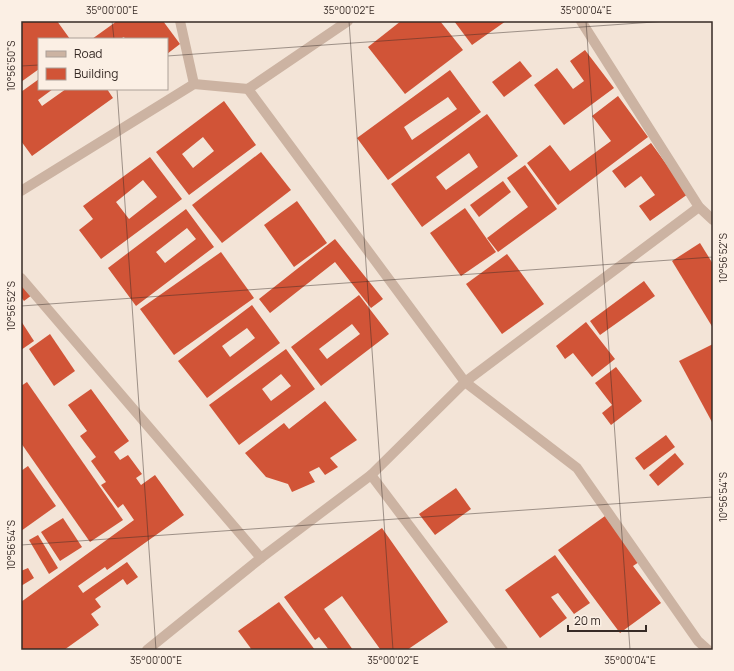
<svg xmlns="http://www.w3.org/2000/svg" width="734" height="671" font-family="Manrope,sans-serif">
	<style>
		.building { fill: #d15437; fill-rule: evenodd }
		.lines { fill: none; stroke-linecap: round; stroke-linejoin: round }
		.minor { stroke: #ccb3a2; stroke-width: 10 }
		.ticks { fill: none; stroke: #362a25; stroke-width: 1; stroke-opacity: 0.45 }
		.neatline { fill: none; stroke: #362a25; stroke-width: 1.5 }
		.ticks-label { font-size: 10px; text-anchor: middle; fill: #362a25 }
	</style>
	<rect width="100%" height="100%" fill="#f3e4d7"/>
	<g class="building">
		<path d="M24 21H57L70 39H39V69L21 82V23Z"/>
		<path d="M117 21H163L180 44 167 54V39H125L124 37 120 39H92Z"/>
		<path d="M401 21H440L463 50 405 94 368 47Z"/>
		<path d="M454 21 476 22 506 21 472 45Z"/>
		<path d="M585 50 614 88 564 125 534 85 557 68 573 89 584 81 570 61Z"/>
		<path d="M520 61 532 76 504 97 492 82Z"/>
		<path d="M450 70 481 112 388 180 357 138ZM448 97 457 109 412 140 404 127Z"/>
		<path d="M39 79V89H53L38 100 42 106 66 89H107L113 98 32 156 21 141V92Z"/>
		<path d="M618 96 648 137 558 205 527 163 550 145 570 171 611 141 592 116Z"/>
		<path d="M224 101 256 145 189 195 156 152ZM203 137 214 151 193 168 182 154Z"/>
		<path d="M487 114 518 156 422 227 391 184ZM469 153 478 167 446 190 436 177Z"/>
		<path d="M651 143 688 194 650 221 639 206 655 195 641 176 625 188 612 171Z"/>
		<path d="M261 152 291 190 222 243 192 205Z"/>
		<path d="M150 157 182 199 101 259 79 230 93 219 83 206ZM143 180 157 197 129 219 116 202Z"/>
		<path d="M525 165 557 209 498 252 487 238 528 207 507 178Z"/>
		<path d="M503 181 511 192 479 217 470 205Z"/>
		<path d="M297 201 327 243 294 267 264 225Z"/>
		<path d="M465 208 496 252 461 276 430 233Z"/>
		<path d="M186 209 214 247 136 306 108 268ZM187 228 196 239 165 263 156 252Z"/>
		<path d="M335 239 383 299 371 308 335 262 270 313 259 299Z"/>
		<path d="M700 243 713 264V328L672 261Z"/>
		<path d="M221 252 254 298 174 355 140 309Z"/>
		<path d="M507 254 544 304 502 334 466 284Z"/>
		<path d="M21 279 32 295 24 301 21 297Z"/>
		<path d="M644 281 655 296 600 335 590 321Z"/>
		<path d="M359 295 389 334 321 386 291 347ZM352 324 360 334 327 359 319 349Z"/>
		<path d="M252 305 280 343 207 398 178 361ZM247 328 255 338 230 357 222 346Z"/>
		<path d="M21 321 34 341 21 350Z"/>
		<path d="M586 322 615 359 592 377 573 353 565 359 556 346Z"/>
		<path d="M50 334 75 371 54 386 29 349Z"/>
		<path d="M713 344V424L679 361Z"/>
		<path d="M286 349 315 389 239 445 209 405ZM281 374 291 386 271 401 262 389Z"/>
		<path d="M616 367 642 401 611 425 602 413 612 405 595 383Z"/>
		<path d="M27 382 123 520 90 542 21 443V386Z"/>
		<path d="M91 389 129 441 114 452 120 460 128 455 142 474 136 478 141 485 155 475 184 515 107 570 105 567 78 586 83 593 127 562 138 577 127 585 123 579 95 599 101 607 91 614 99 625 64 650H21V602L134 520 123 504 118 508 101 485 106 482 91 461 96 457 80 436 87 431 68 405Z"/>
		<path d="M325 401 357 440 330 458 338 467 325 475 319 467 309 472 315 482 292 492 288 484 266 477 245 453 284 423 289 429Z"/>
		<path d="M666 435 675 447 644 470 635 458Z"/>
		<path d="M675 453 684 464 658 486 649 475Z"/>
		<path d="M28 466 56 506 21 531V471Z"/>
		<path d="M456 488 471 509 435 535 419 514Z"/>
		<path d="M605 516 639 562 633 566 661 603 620 633 558 550Z"/>
		<path d="M63 518 82 547 60 561 41 532Z"/>
		<path d="M382 528 448 622 407 650H379L380 649 342 596 324 609 353 650H329L319 637 315 640 284 597Z"/>
		<path d="M38 535 58 568 49 574 29 540Z"/>
		<path d="M555 555 590 603 574 614 558 593 551 597 567 618 540 638 505 590Z"/>
		<path d="M28 568 34 578 21 586V571Z"/>
		<path d="M279 602 315 650H252L238 631Z"/>
	</g>
	<g class="lines">
		<g class="minor">
			<path d="M180 21 194 84"/>
			<path d="M581 21 699 207 713 220"/>
			<path d="M248 89 465 382 577 468 698 641 708 650"/>
			<path d="M21 191 194 84 248 89 348 21"/>
			<path d="M21 278 261 558"/>
			<path d="M371 475 503 650"/>
			<path d="M147 650 261 558 371 475 465 382 699 207"/>
		</g>
	</g>
	<path class="ticks" d="M112 21 114 39M349 21 393 650M586 21 630 650M167 56 668 21M21 66 39 65M117 89 156 650M21 306 713 257M21 545 713 497"/>
	<rect width="734" height="671" fill="none" stroke="#fbefe4" stroke-width="44"/>
	<rect x="38" y="38" width="130" height="52" fill="#fbefe4" stroke="#aca098"/>
	<rect x="46" y="51" width="20" height="6" fill="#ccb3a2" stroke="#aca098"/>
	<text x="74" y="58" font-size="12" fill="#362a25">Road</text>
	<rect x="46" y="68" width="20" height="12" fill="#d15437" stroke="#aca098"/>
	<text x="74" y="78" font-size="12" fill="#362a25">Building</text>
	<path d="M568 625v6h78v-6" fill="none" stroke="#362a25" stroke-width="2"/>
	<text x="574" y="625" font-size="12" fill="#362a25" stroke="#fbefe4" stroke-width="3" paint-order="stroke">20 m</text>
	<rect x="22" y="22" width="690" height="627" class="neatline"/>
	<g class="ticks-label">
		<text x="112" y="14">35°00'00"E</text>
		<text x="349" y="14">35°00'02"E</text>
		<text x="586" y="14">35°00'04"E</text>
		<text transform="translate(11 66) rotate(-90)" y="4">10°56'50"S</text>
		<text transform="translate(723 258) rotate(-90)" y="4">10°56'52"S</text>
		<text transform="translate(11 306) rotate(-90)" y="4">10°56'52"S</text>
		<text transform="translate(723 497) rotate(-90)" y="4">10°56'54"S</text>
		<text transform="translate(11 545) rotate(-90)" y="4">10°56'54"S</text>
		<text x="156" y="664">35°00'00"E</text>
		<text x="393" y="664">35°00'02"E</text>
		<text x="630" y="664">35°00'04"E</text>
	</g>
</svg>
